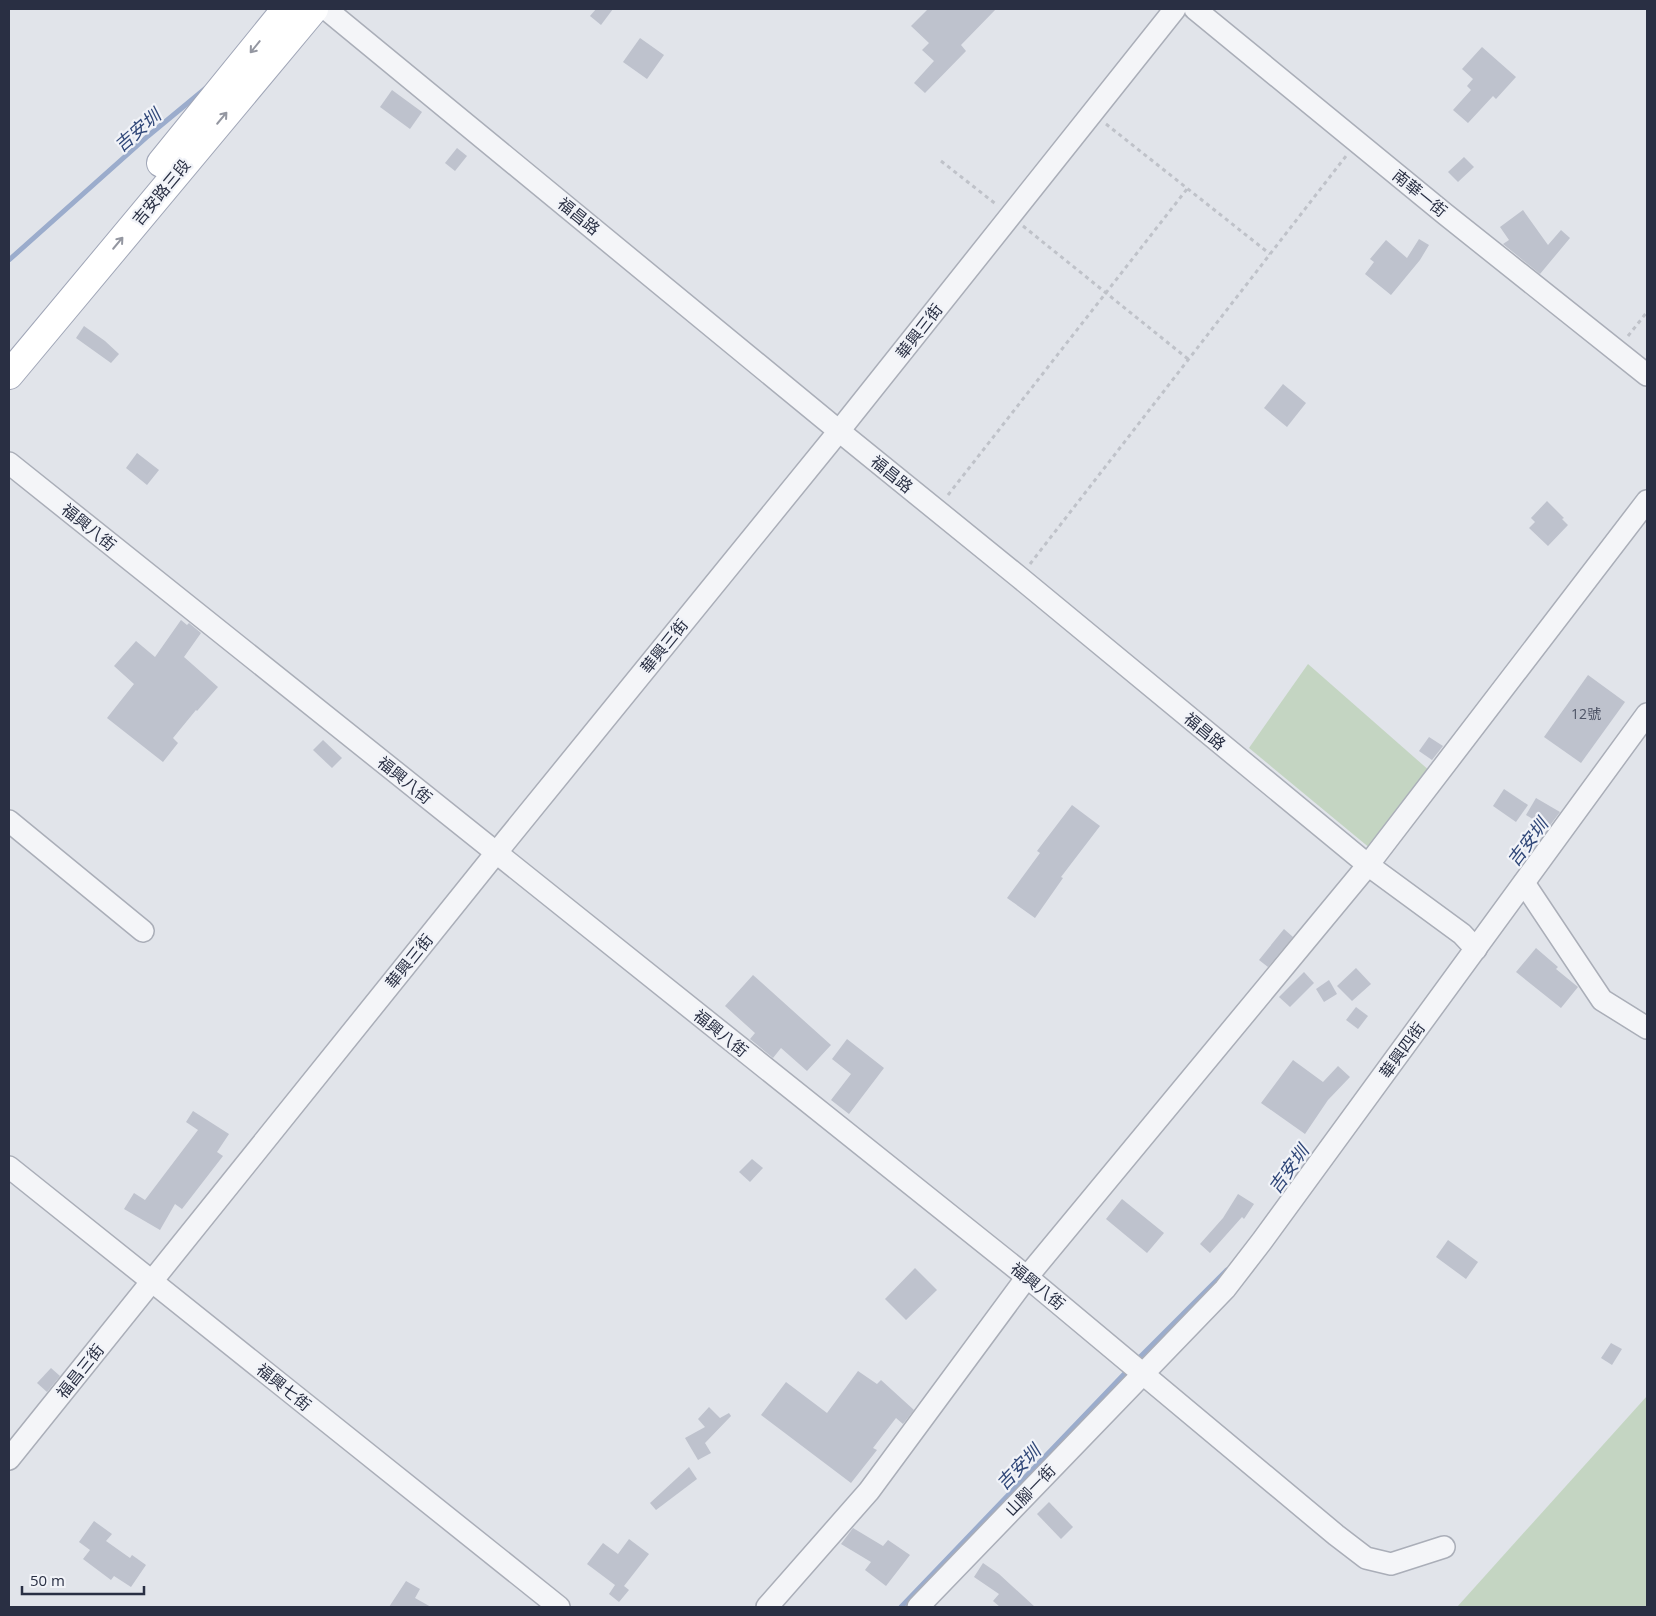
<svg xmlns="http://www.w3.org/2000/svg" width="1656" height="1616" font-family="'Open Sans','Noto Sans TC',sans-serif">
	<style>
		.green { fill: #c4d5c2 }
		.lines { fill: none; stroke-linecap: round; stroke-linejoin: round }
		.stream { stroke: #9baccc; stroke-width: 5 }
		.building { fill: #bec2cd }
		.minor-casing { stroke: #aaaeb8; stroke-width: 24 }
		.major-casing { stroke: #a0a6b7; stroke-width: 30 }
		.path { stroke: #bfc2c9; stroke-width: 3; stroke-dasharray: 4 4; stroke-linecap: butt }
		.minor { stroke: #f4f5f8; stroke-width: 21 }
		.major { stroke: #fff; stroke-width: 28 }
		.oneway { stroke: #9497a1 }
		.labels { text-anchor: middle; dominant-baseline: central; stroke-width: 4.5; stroke-linejoin: round; paint-order: stroke }
		.number-label { font-size: 14px; fill: #4e5466 }
		.street-label { font-size: 16px; fill: #292f43; stroke: #f1f3f8 }
		.water-label { font-size: 18px; font-style: italic; fill: #314879; stroke: #f1f3f8 }
	</style>
	<rect width="100%" height="100%" fill="#e1e4ea"/>
	<g class="green">
		<path d="M1308 664 1431 772 1371 849 1249 748Z"/>
		<path d="M1647 1396V1607H1457Z"/>
	</g>
	<g class="lines">
		<g class="stream">
			<path d="M9 260 148 136 206 88"/>
			<path d="M1136 1361 1227 1270"/>
			<path d="M901 1607 1129 1369"/>
		</g>
	</g>
	<g class="building">
		<path d="M596 9H613L601 25 590 16Z"/>
		<path d="M928 9H996L961 45 966 51 925 93 914 83 934 61 922 50 929 43 911 26Z"/>
		<path d="M640 38 664 55 647 79 623 62Z"/>
		<path d="M1482 47 1516 77 1496 99 1493 96 1468 123 1453 110 1471 90 1467 86 1473 79 1462 69Z"/>
		<path d="M392 90 422 112 410 129 380 107Z"/>
		<path d="M457 148 467 156 455 171 445 163Z"/>
		<path d="M1464 157 1474 167 1458 182 1448 172Z"/>
		<path d="M1523 210 1548 245 1561 230 1570 238 1540 274 1503 244 1509 240 1500 227Z"/>
		<path d="M1419 239 1429 245 1420 260 1391 295 1365 274 1374 262 1370 259 1386 240 1407 258Z"/>
		<path d="M84 326 105 341 119 354 111 363 76 338Z"/>
		<path d="M1283 384 1306 403 1287 427 1264 408Z"/>
		<path d="M137 453 159 470 147 485 126 468Z"/>
		<path d="M1547 501 1564 518 1562 519 1568 525 1548 546 1529 528 1535 522 1531 518Z"/>
		<path d="M181 620 187 625 189 623 201 633 184 657 218 687 197 711 196 710 173 738 178 743 163 762 107 718 134 684 114 666 136 641 155 657Z"/>
		<path d="M1588 675 1625 702 1581 763 1544 737Z"/>
		<path d="M1429 737 1443 746 1432 760 1419 751Z"/>
		<path d="M323 740 342 758 332 768 313 750Z"/>
		<path d="M1504 789 1528 805 1516 822 1493 806Z"/>
		<path d="M1536 798 1560 812 1548 828 1526 815Z"/>
		<path d="M1072 805 1100 826 1061 877 1063 878 1035 918 1007 898 1040 853 1037 851Z"/>
		<path d="M1284 929 1293 937 1268 967 1259 960Z"/>
		<path d="M1536 948 1558 967 1556 969 1578 987 1561 1008 1516 972Z"/>
		<path d="M1356 968 1371 984 1352 1001 1337 986Z"/>
		<path d="M1304 972 1314 983 1290 1007 1279 997Z"/>
		<path d="M753 975 831 1045 807 1071 781 1048 773 1058 750 1039 755 1033 725 1006Z"/>
		<path d="M1329 980 1337 994 1324 1002 1316 989Z"/>
		<path d="M1356 1007 1368 1016 1358 1029 1346 1020Z"/>
		<path d="M847 1039 884 1068 849 1114 831 1100 851 1074 832 1059Z"/>
		<path d="M1293 1060 1323 1082 1338 1066 1350 1077 1328 1100 1305 1134 1261 1103Z"/>
		<path d="M193 1111 229 1134 217 1152 223 1156 182 1209 175 1204 160 1230 124 1209 134 1193 145 1200 198 1130 186 1122Z"/>
		<path d="M752 1159 763 1168 750 1182 739 1172Z"/>
		<path d="M1238 1194 1254 1204 1244 1219 1242 1217 1210 1253 1200 1244 1223 1218Z"/>
		<path d="M1122 1199 1164 1233 1147 1253 1106 1219Z"/>
		<path d="M1448 1240 1478 1262 1466 1279 1436 1257Z"/>
		<path d="M915 1268 937 1290 906 1320 885 1299Z"/>
		<path d="M1611 1343 1622 1349 1612 1365 1601 1358Z"/>
		<path d="M51 1368 60 1376 47 1392 37 1383Z"/>
		<path d="M858 1371 877 1384 881 1380 914 1410 903 1424 896 1418 873 1448 877 1450 851 1483 761 1415 786 1382 827 1413Z"/>
		<path d="M709 1407 720 1418 729 1413 731 1416 705 1443 711 1453 698 1460 685 1438 705 1427 698 1419Z"/>
		<path d="M689 1467 697 1479 656 1510 650 1503Z"/>
		<path d="M1049 1502 1073 1527 1061 1539 1037 1514Z"/>
		<path d="M94 1521 112 1534 106 1541 130 1558 132 1555 146 1565 131 1587 114 1576 111 1580 83 1559 90 1550 79 1542Z"/>
		<path d="M853 1528 883 1546 888 1540 910 1555 886 1586 865 1570 871 1562 841 1544Z"/>
		<path d="M629 1539 649 1554 624 1586 629 1590 619 1602 609 1594 615 1585 587 1564 603 1543 618 1554Z"/>
		<path d="M983 1563 999 1574 1035 1607H1000L993 1601 999 1594 974 1577Z"/>
		<path d="M406 1581 420 1589 415 1598 431 1607H389Z"/>
	</g>
	<g class="lines">
		<defs>
			<g id="minor">
				<path d="M326 9 839 431 1019 577 1368 865 1462 934 1476 949"/>
				<path d="M1195 9 1445 214 1647 375"/>
				<path d="M9 463 1027 1277 1336 1535 1366 1558 1391 1564 1444 1547"/>
				<path d="M9 821 143 931"/>
				<path d="M1524 883 1602 1000 1647 1028"/>
				<path d="M9 1167 559 1607"/>
				<path d="M9 1459 496 853 839 431 1175 9"/>
				<path d="M767 1607 869 1491 1027 1277 1368 865 1647 501"/>
				<path d="M918 1607 1225 1289 1262 1241 1647 714"/>
			</g>
			<g id="major">
				<path d="M161 163 286 9"/>
				<path d="M9 375 314 9"/>
			</g>
		</defs>
		<use href="#minor" class="minor-casing"/>
		<use href="#major" class="major-casing"/>
		<g class="path">
			<path d="M1106 124 1270 254"/>
			<path d="M941 161 997 205"/>
			<path d="M1023 226 1188 359"/>
			<path d="M1628 336 1647 312"/>
			<path d="M948 495 1187 189"/>
			<path d="M1030 564 1346 156"/>
		</g>
		<use href="#minor" class="minor"/>
		<use href="#major" class="major"/>
	</g>
	<defs><path id="oneway-shaft" d="M-6 0H5M1.5-3L5.5 0L1.5 3" fill="none" stroke-width="1.6" stroke-linecap="round" stroke-linejoin="round" transform="scale(1.25)"/></defs>
	<g class="oneway">
		<use href="#oneway-shaft" transform="translate(255 47) rotate(129)"/>
		<use href="#oneway-shaft" transform="translate(222 118) rotate(-50)"/>
		<use href="#oneway-shaft" transform="translate(118 243) rotate(-50)"/>
	</g>
	<g class="labels">
		<g class="number-label">
			<text x="1586" y="713">12號</text>
		</g>
		<g class="street-label">
			<text transform="translate(161 192) rotate(-50)">吉安路三段</text>
			<text transform="translate(1420 193) rotate(39)">南華一街</text>
			<text transform="translate(579 216) rotate(39)">福昌路</text>
			<text transform="translate(919 331) rotate(-52)">華興三街</text>
			<text transform="translate(892 474) rotate(39)">福昌路</text>
			<text transform="translate(89 527) rotate(39)">福興八街</text>
			<text transform="translate(664 646) rotate(-51)">華興三街</text>
			<text transform="translate(1205 731) rotate(40)">福昌路</text>
			<text transform="translate(405 780) rotate(39)">福興八街</text>
			<text transform="translate(409 961) rotate(-51)">華興三街</text>
			<text transform="translate(721 1033) rotate(39)">福興八街</text>
			<text transform="translate(1402 1050) rotate(-54)">華興四街</text>
			<text transform="translate(1038 1286) rotate(39)">福興八街</text>
			<text transform="translate(80 1371) rotate(-51)">福昌三街</text>
			<text transform="translate(284 1387) rotate(39)">福興七街</text>
			<text transform="translate(1030 1490) rotate(-46)">山腳一街</text>
		</g>
		<g class="water-label">
			<text transform="translate(137 130) rotate(-41)">吉安圳</text>
			<text transform="translate(1527 842) rotate(-53)">吉安圳</text>
			<text transform="translate(1288 1169) rotate(-54)">吉安圳</text>
			<text transform="translate(1018 1467) rotate(-46)">吉安圳</text>
		</g>
	</g>
	<rect width="1656" height="1616" fill="none" stroke="#292f43" stroke-width="20"/>
	<path d="M22 1586v8h122v-8" fill="none" stroke="#292f43" stroke-width="2.5"/>
	<text x="30" y="1586" font-size="15" fill="#292f43" stroke="#f1f3f8" stroke-width="4" paint-order="stroke">50 m</text>
</svg>
